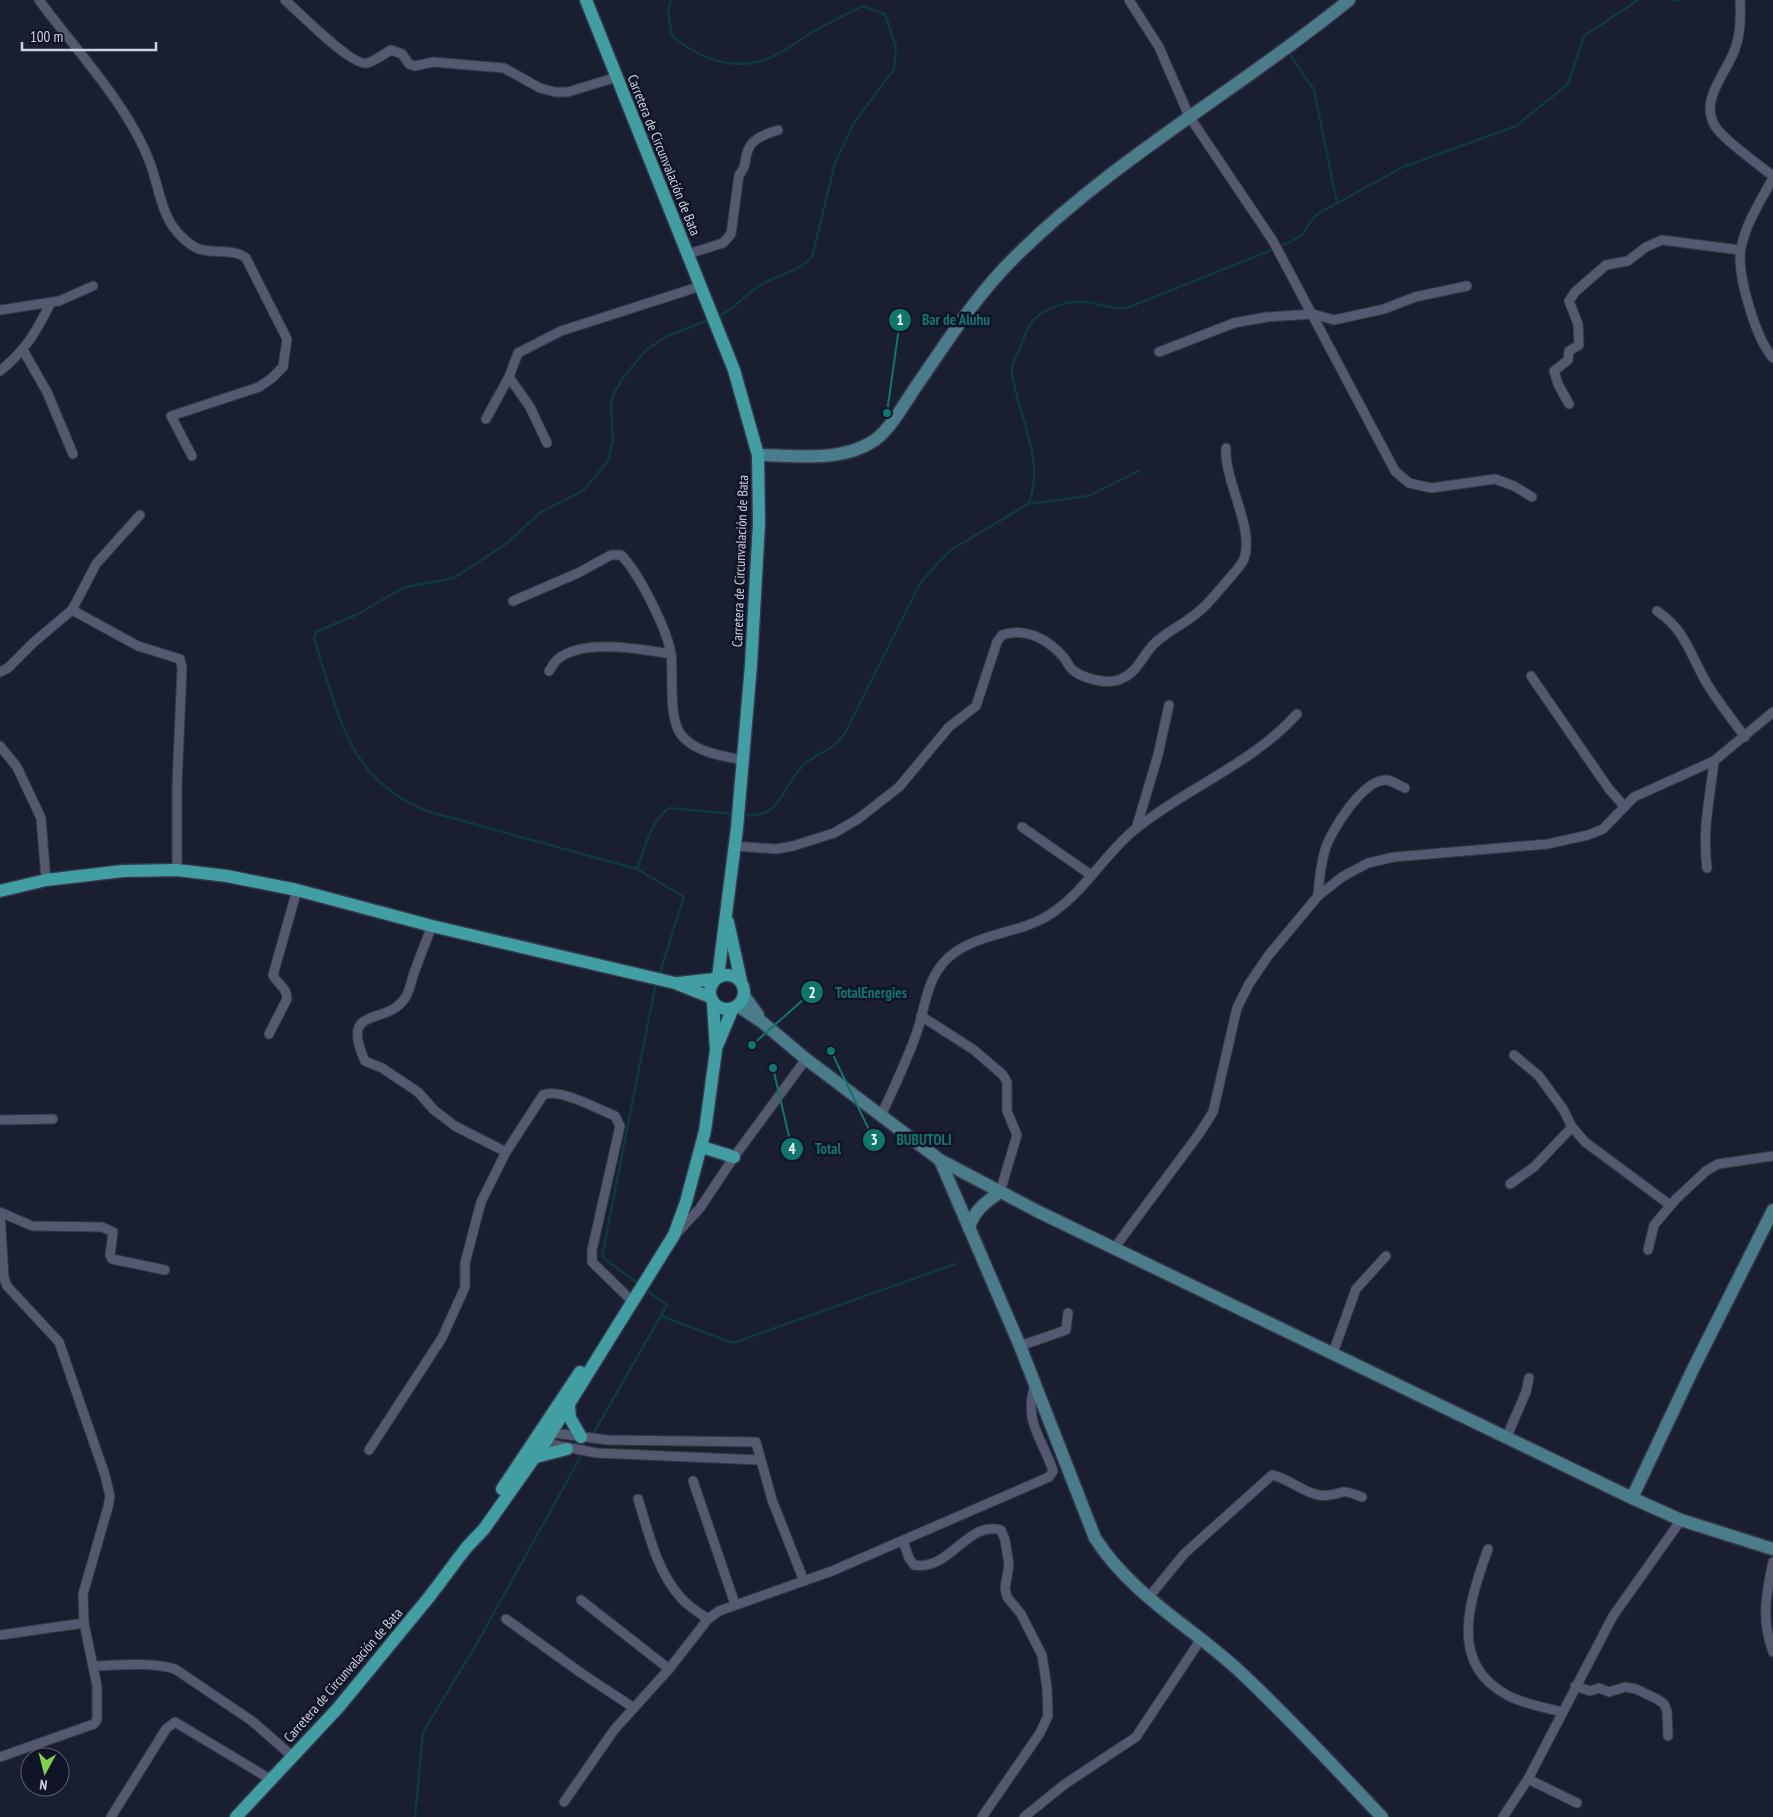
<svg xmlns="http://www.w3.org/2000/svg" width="1773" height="1817" font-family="'PT Sans Narrow',sans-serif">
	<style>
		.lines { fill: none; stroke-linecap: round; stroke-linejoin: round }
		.stream { stroke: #0c3a3e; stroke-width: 2.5 }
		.street-casing { stroke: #353848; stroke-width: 11 }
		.secondary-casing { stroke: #353848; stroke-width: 15 }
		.primary-casing { stroke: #353848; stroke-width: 15 }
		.street { stroke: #545970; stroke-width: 9 }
		.secondary { stroke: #4a7c8a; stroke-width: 12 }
		.primary { stroke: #419fa4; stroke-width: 12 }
		.labels { text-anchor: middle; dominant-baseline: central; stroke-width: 5; stroke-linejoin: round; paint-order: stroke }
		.street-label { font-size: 14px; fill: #ced2df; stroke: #111427 }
		.leader { fill: none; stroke: #0f766e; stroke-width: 2 }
		.callout-dot { fill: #0f766e; stroke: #111427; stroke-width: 2 }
		.mark-label { font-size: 15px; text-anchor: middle; font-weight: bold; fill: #fff }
		.callout-label { font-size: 15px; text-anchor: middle; font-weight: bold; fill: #0f766e; stroke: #111427; stroke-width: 5; stroke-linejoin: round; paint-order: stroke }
	</style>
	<rect width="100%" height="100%" fill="#1a1e31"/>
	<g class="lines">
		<g class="stream">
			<path d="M671 0 668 12 672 36C704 62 739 74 778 54 789 48 800 40 811 33 827 23 845 15 862 6L885 14 896 47 894 69 854 123 835 163 812 257C796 274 776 274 758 287 743 296 733 311 717 317"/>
			<path d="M1674 0H1679"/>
			<path d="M1291 56 1314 90 1337 203"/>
			<path d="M1279 247C1287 243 1298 240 1304 232 1309 225 1311 219 1319 213L1403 167 1516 126 1568 84 1584 36 1638 0"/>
			<path d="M1028 504 1088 496 1139 471"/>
			<path d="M742 815C785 820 780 784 806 763 821 750 831 753 845 733L921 582 949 551 1028 504C1047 463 1017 413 1012 373 1011 364 1016 356 1020 348 1023 340 1026 330 1031 323 1039 311 1061 303 1075 302 1093 299 1109 311 1127 308L1274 249"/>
			<path d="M637 869 430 812C346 781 340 715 314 639L316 632 358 614 405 587 454 578 507 543 541 512 583 491 608 461 613 440 611 407 613 395 622 379 646 350 667 336 709 320"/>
			<path d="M659 975 684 897 637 869C645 849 650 822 669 808L734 814"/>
			<path d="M640 1285 602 1257 656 982"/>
			<path d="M661 1316 733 1343 955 1264"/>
			<path d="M592 1436 667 1305 646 1290"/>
			<path d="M415 1817 423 1732 476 1645 582 1454"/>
		</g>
		<defs>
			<g id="street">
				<path d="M39 0C75 49 129 106 150 163 160 189 161 219 183 238 187 242 194 247 199 249 213 254 234 248 246 258L287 339 283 367 272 378 259 387 171 416 192 456"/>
				<path d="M285 0C299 12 352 67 367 63 375 61 384 54 391 50L402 54 409 64 415 66 433 62 504 68 540 88 555 92H568L617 77"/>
				<path d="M1129 0 1159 47 1189 116 1273 241 1395 471 1409 483 1431 488 1495 479 1514 486 1532 497"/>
				<path d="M1740 0C1741 17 1741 33 1735 49 1726 75 1697 101 1717 129 1727 142 1759 165 1773 176"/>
				<path d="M1773 178C1761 200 1746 223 1741 248 1736 273 1756 339 1773 358"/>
				<path d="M688 254 723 243 731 234 739 175C744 169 745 165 746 157 749 139 763 135 778 130"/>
				<path d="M0 310 59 301 93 286"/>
				<path d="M23 350 47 392 73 454"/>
				<path d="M1159 352 1234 323 1267 317 1313 314 1334 320 1384 309 1415 297 1467 286"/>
				<path d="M0 371C26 350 36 332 51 302"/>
				<path d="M509 377 530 407 547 443"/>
				<path d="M496 400 486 419 509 377 518 353 561 331 701 286"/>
				<path d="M1569 404 1558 384 1554 371 1568 360 1569 351 1579 345 1578 324 1569 301 1575 292 1606 265 1628 261 1646 247 1662 240 1740 250"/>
				<path d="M513 601 578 573 611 555H621C639 573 667 629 671 654 674 677 667 720 683 737 698 753 723 756 743 760"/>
				<path d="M72 610 138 646 180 659 182 668 177 786V870"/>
				<path d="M1657 611C1687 631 1691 658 1709 687 1720 704 1733 721 1745 737"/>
				<path d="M549 671C552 667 554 662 558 659 583 638 641 649 671 654"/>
				<path d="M0 672 8 668 34 642 72 610 96 564 140 515"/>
				<path d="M1531 676 1609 789 1624 806"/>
				<path d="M0 746 17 767 41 818 46 880"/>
				<path d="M1022 827 1091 875"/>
				<path d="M1136 829 1158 755 1169 705"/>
				<path d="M734 846 776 849 793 846 834 833 858 819 899 787 949 727 976 706 997 642 1002 635C1026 627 1050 640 1065 659 1068 663 1069 668 1074 671 1085 679 1108 685 1121 679 1138 672 1142 656 1154 644 1166 632 1184 624 1197 613 1209 604 1218 591 1228 580 1233 574 1241 566 1244 559 1255 529 1224 481 1226 448"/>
				<path d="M1707 868C1702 828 1710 799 1714 761L1773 712"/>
				<path d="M1318 896C1319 881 1321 864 1325 850 1331 830 1364 778 1387 780 1392 781 1399 785 1405 788"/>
				<path d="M432 926C426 941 420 957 414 973 411 981 410 991 405 998 386 1027 339 1004 365 1061L382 1068 418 1092 434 1110 455 1126 506 1152"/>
				<path d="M921 1016 974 1050 1003 1075 1007 1082V1111L1017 1135 1000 1192"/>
				<path d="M269 1034 287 999C287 987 278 985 273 975L297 890"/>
				<path d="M1514 1055 1539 1076 1563 1109 1572 1127 1585 1142 1670 1205"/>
				<path d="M881 1116C894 1087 908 1059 918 1029 926 1003 927 977 949 957 976 933 1019 934 1049 915 1083 894 1103 856 1134 830 1186 788 1252 764 1297 714"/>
				<path d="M0 1120 53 1119"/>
				<path d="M1510 1184 1534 1167 1572 1127"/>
				<path d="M0 1212 32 1226 102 1227 113 1232 110 1255 112 1259 165 1270"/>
				<path d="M0 1213 4 1278 7 1286 59 1342 105 1475 110 1496 108 1507 83 1594 84 1623 97 1686V1720L94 1724 0 1757"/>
				<path d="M677 1233 700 1208 734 1157 806 1059"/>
				<path d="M1115 1247 1199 1134 1213 1112 1237 1008 1249 984 1268 956 1318 896 1342 877 1368 863 1394 857 1548 844 1588 835 1603 829 1634 797 1714 761"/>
				<path d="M1648 1250 1654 1225 1676 1199 1706 1171 1718 1164 1773 1156"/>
				<path d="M1020 1346 1066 1330 1068 1313"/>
				<path d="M1333 1353 1356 1289 1386 1256"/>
				<path d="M546 1432 608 1440 756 1442 772 1500 804 1581"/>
				<path d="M1507 1436 1526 1392 1529 1378"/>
				<path d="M539 1442 597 1453 760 1460"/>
				<path d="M369 1450 442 1338 465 1287V1263L481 1202 506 1152 543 1095C558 1087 600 1110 615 1116L620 1126 592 1250V1262L632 1301"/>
				<path d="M693 1481 735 1604"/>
				<path d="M638 1499C649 1533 656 1570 681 1598 688 1606 699 1613 708 1619"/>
				<path d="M903 1541 909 1558 914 1565C951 1571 967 1520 1001 1530L1005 1540 1009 1565 1005 1588 1007 1597 1021 1614 1042 1655 1047 1688 1048 1716 1040 1733 982 1817"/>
				<path d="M1488 1549C1470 1600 1447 1663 1507 1695 1523 1704 1544 1707 1561 1712"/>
				<path d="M1773 1562C1766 1594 1761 1620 1773 1652"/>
				<path d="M1149 1597 1184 1554 1272 1475C1288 1478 1302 1492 1319 1495 1329 1497 1334 1494 1343 1492 1348 1491 1356 1495 1362 1497"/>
				<path d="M581 1600 669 1669"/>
				<path d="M506 1619 581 1673 634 1708"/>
				<path d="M0 1635 84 1623"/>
				<path d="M94 1666C121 1665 150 1662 175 1669L252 1721 292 1756"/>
				<path d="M1575 1686 1590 1691 1599 1688 1609 1692 1625 1687 1636 1689 1657 1699 1664 1704 1667 1711 1668 1736"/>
				<path d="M1528 1779 1577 1803"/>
				<path d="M564 1802 614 1730 669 1669 708 1619 719 1611 832 1571 1049 1477 1053 1471C1042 1437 1023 1422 1035 1385"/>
				<path d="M111 1817 166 1729 175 1722 270 1779"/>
				<path d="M1024 1817 1065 1784 1136 1737 1201 1639"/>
				<path d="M1503 1817 1528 1779 1613 1616 1681 1520"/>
			</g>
			<g id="secondary">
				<path d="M758 455C796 455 842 463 875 440 891 428 904 404 915 388 945 345 974 298 1011 261 1112 159 1239 90 1349 0"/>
				<path d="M745 997 758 1015"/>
				<path d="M738 1006 762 1022 806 1059 940 1160 1039 1212 1632 1498 1681 1520 1773 1549"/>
				<path d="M940 1160 1020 1346 1095 1538C1130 1593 1188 1625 1236 1668 1287 1715 1334 1767 1382 1817"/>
				<path d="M969 1228C974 1210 986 1202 1000 1192"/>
				<path d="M1632 1498 1693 1369 1773 1210"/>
			</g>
			<g id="primary">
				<path d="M586 0 734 370 758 455 759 523 751 665 737 828 718 977"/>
				<path d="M0 891 46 880 123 871 177 870 227 876 297 890 432 926 675 983 710 997"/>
				<path d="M728 922 741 981"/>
				<circle cx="727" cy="992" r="17"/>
				<path d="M678 983 715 979"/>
				<path d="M717 1046 733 1008"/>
				<path d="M702 1147 734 1157"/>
				<path d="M569 1406 570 1418 581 1437"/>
				<path d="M536 1457 567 1449"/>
				<path d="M502 1489 580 1372"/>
				<path d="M236 1817 338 1708 430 1596 466 1548 484 1529 544 1444 674 1235 686 1202 705 1131 716 1050 713 1003"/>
			</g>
		</defs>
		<use href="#street" class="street-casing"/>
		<use href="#secondary" class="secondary-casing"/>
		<use href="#primary" class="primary-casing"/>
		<use href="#street" class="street"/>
		<use href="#secondary" class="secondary"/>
		<use href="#primary" class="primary"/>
	</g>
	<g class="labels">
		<g class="street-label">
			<text transform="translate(664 155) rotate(68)">Carretera de Circunvalación de Bata</text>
			<text transform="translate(740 561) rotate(-88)">Carretera de Circunvalación de Bata</text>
			<text transform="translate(343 1675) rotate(-49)">Carretera de Circunvalación de Bata</text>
		</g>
	</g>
	<path class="leader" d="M887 413L900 320M752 1045L812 992M831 1051L874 1140M773 1068L792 1149"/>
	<g class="callout-dot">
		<circle cx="887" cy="413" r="5"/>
		<circle cx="752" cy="1045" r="5"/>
		<circle cx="831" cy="1051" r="5"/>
		<circle cx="773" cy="1068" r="5"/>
		<circle cx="900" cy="320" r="12"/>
		<circle cx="812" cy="992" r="12"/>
		<circle cx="874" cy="1140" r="12"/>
		<circle cx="792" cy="1149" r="12"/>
	</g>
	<g class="mark-label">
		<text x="900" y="325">1</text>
		<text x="812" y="998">2</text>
		<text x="874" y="1145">3</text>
		<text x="792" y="1154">4</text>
	</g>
	<g class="callout-label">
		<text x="956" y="325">Bar de Aluhu</text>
		<text x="871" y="998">TotalEnergies</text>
		<text x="924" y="1145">BUBUTOLI</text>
		<text x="828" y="1154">Total</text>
	</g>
	<g transform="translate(45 1772) rotate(187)"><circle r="24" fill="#111427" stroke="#5d6071"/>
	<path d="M0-4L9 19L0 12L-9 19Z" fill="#81d050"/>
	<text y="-8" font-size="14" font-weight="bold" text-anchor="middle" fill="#ced2df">N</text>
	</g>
	<path d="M22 42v8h134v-8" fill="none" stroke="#ced2df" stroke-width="2.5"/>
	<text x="30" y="42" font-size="15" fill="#ced2df" stroke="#111427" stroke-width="4" paint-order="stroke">100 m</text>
</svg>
